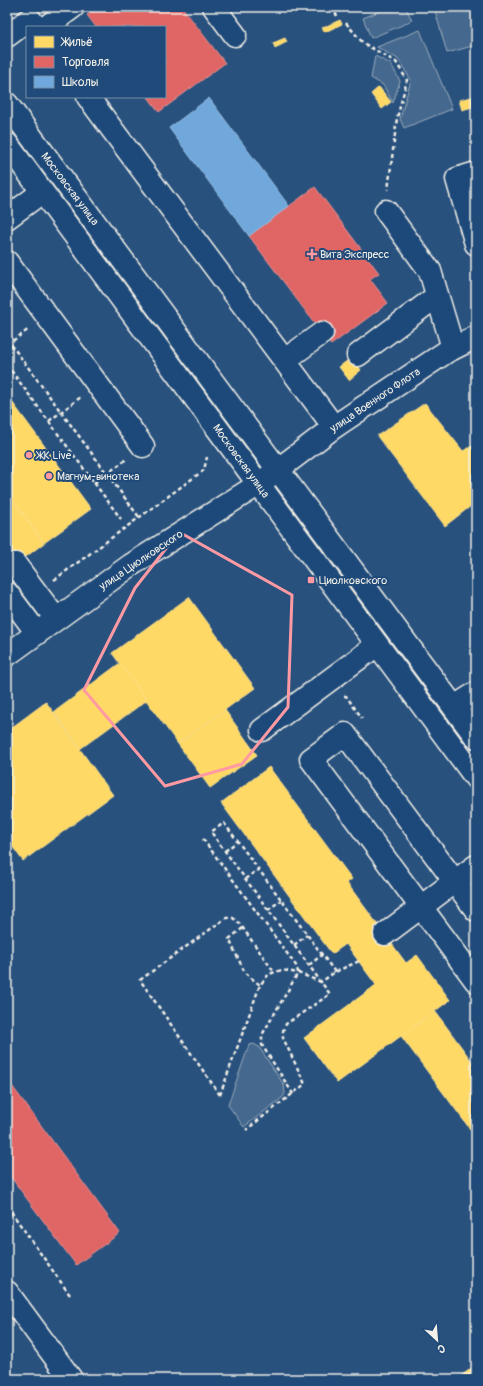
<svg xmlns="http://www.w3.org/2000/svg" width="483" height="1386" font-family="Pangolin,sans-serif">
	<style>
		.green { fill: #45688e; stroke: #9cacbb }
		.homes { fill: #ffd966; stroke: #fce08d }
		.shops { fill: #e06666; stroke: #e6908d }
		.schools { fill: #6fa8dc; stroke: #97bee0 }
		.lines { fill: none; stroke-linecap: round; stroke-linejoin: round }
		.minor-casing { stroke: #f4f1e8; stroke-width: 25 }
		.major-casing { stroke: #f4f1e8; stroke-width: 25 }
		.path { stroke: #f4f1e8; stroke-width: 2.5; stroke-dasharray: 4 3; stroke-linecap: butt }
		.minor { stroke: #1f4a7a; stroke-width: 22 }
		.major { stroke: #1f4a7a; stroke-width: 22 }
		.marked { fill: none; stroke: #ff9aa2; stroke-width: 3; stroke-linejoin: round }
		.poi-dot { fill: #ff9aa2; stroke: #1f4a7a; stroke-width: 1.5 }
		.labels { text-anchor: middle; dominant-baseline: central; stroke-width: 4; stroke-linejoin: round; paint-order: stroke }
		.street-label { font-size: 11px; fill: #f4f1e8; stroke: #1f4a7a }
		.poi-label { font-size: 11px; fill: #f4f1e8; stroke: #1f4a7a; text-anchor: start }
	</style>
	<rect width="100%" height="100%" fill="#28517e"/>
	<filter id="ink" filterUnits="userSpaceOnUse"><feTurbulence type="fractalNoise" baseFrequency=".025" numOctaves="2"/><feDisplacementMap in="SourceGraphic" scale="8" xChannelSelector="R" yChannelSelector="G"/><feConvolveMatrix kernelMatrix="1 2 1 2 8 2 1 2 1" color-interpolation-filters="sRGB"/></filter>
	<g filter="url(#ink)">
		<g class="green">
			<path d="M390 7H406L412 21 371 38 363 18Z"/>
			<path d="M434 7H476V45L447 53Z"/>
			<path d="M420 30 452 109 404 128 400 119 411 80 398 59 377 47Z"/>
			<path d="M375 56 391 64 400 81 393 103 383 85 371 78Z"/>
			<path d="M254 1044 259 1047 284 1085 285 1094 282 1098 244 1127 228 1105 249 1045Z"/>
		</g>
		<g class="homes">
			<path d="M340 20 342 24 325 32 322 28Z"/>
			<path d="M285 38 287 42 275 48 273 43Z"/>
			<path d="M379 87 391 102 382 109 371 94Z"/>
			<path d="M476 96V106L462 110 459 100Z"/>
			<path d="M352 357 361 370 349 380 339 367Z"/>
			<path d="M7 395 18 410 7 418Z"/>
			<path d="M425 403 463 451 476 444V502L445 526 377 436Z"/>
			<path d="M18 410 91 509 44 543 7 492V418Z"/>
			<path d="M13 500 44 543 10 569 7 565V504Z"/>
			<path d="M189 597 255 688 178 744 112 653Z"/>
			<path d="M120 663 147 700 80 749 54 712Z"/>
			<path d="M46 702 113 795 23 861 7 839V731Z"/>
			<path d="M225 710 257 755 210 788 178 744Z"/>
			<path d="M269 767 352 879 347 883 406 963 417 955 450 1000 337 1083 304 1038 376 985 346 944 332 954 221 803Z"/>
			<path d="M435 1011 476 1067V1137L401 1036Z"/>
			<path d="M476 1365V1379H457Z"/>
		</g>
		<g class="shops">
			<path d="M98 7H182L225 63 159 112 148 97H165V27H96L87 15Z"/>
			<path d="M315 187 379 273 370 279 388 303 331 345 249 236Z"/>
			<path d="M7 1079 120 1233 76 1265 7 1172Z"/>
		</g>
		<path class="schools" d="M209 98 289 206 249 236 169 128Z"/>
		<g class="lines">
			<defs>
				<g id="minor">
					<path d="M214 7 235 35"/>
					<path d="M46 27 73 7"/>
					<path d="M7 36 30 19 36 27"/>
					<path d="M88 97 334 427"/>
					<path d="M476 173 457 179 476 244"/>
					<path d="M386 211 430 271 453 348"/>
					<path d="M7 218 42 192"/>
					<path d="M7 262 143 446"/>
					<path d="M358 355 437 296"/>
					<path d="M285 360 322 333"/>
					<path d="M15 564 56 619"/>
					<path d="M7 593 37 633"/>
					<path d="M7 655 131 565 259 484 334 427 446 352 476 337"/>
					<path d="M454 707 476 693"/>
					<path d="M262 730 377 645"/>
					<path d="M476 866C458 879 439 893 421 907L311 759 345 734 476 910"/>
					<path d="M385 934 421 907 476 981"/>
					<path d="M7 1292 71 1379"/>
				</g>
				<g id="major">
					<path d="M7 104 476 737"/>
					<path d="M7 144 476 778"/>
				</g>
			</defs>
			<use href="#minor" class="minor-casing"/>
			<use href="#major" class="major-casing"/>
			<g class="path">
				<path d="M332 7 337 16"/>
				<path d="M346 23 363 43 396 62 407 80 397 118 388 190"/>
				<path d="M7 339 139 517"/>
				<path d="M7 345 29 329"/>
				<path d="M7 365 121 519"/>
				<path d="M49 421 81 397"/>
				<path d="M94 483 127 459"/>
				<path d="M54 580 204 470 207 457"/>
				<path d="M344 696H346L362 718"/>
				<path d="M203 839 297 967 298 973 262 1035V1045L293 1094"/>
				<path d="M225 851 238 841"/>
				<path d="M245 879 259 869"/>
				<path d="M268 910 281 900"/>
				<path d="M243 928 229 939 245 973 260 985"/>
				<path d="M294 945 307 935"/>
				<path d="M309 965 322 955"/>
				<path d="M335 972 224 823 211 832 321 982 335 972 359 961"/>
				<path d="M220 1095 260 985 269 974 282 970 298 973 321 982 330 994 286 1024 283 1031V1038L305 1084 246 1130"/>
				<path d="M220 1095 140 980 226 918H233L240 924 274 972"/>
				<path d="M7 1206 70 1295"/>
			</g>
			<use href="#minor" class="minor"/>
			<use href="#major" class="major"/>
		</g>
	</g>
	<path class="marked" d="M179 532 292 595 288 707 242 764 165 786 84 690 135 588Z"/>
	<g class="poi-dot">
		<path d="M310 248h4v4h4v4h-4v4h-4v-4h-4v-4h4z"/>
		<circle cx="29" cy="455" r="4"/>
		<circle cx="49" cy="476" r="4"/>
		<rect x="307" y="576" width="8" height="8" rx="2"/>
	</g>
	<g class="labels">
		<g class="street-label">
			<text transform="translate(70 189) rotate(53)">Московская улица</text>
			<text transform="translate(375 400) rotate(-34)">улица Военного Флота</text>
			<text transform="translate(241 461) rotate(54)">Московская улица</text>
			<text transform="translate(141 560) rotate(-34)">улица Циолковского</text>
		</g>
		<g class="poi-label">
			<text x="320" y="254">Вита Экспресс</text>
			<text x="37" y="455">ЖК Live</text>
			<text x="57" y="476">Магнум-винотека</text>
			<text x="319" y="580">Циолковского</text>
		</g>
	</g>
	<rect width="483" height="1386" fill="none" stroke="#1f4a7a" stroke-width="24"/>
	<rect x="12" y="12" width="459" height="1362" fill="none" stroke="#f4f1e8" stroke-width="1.5" filter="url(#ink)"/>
	<rect x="26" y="26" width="140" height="72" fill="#1f4a7a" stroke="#748da6"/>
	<rect x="34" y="36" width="20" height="12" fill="#ffd966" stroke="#748da6"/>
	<text x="62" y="46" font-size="12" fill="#f4f1e8">Жильё</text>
	<rect x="34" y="56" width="20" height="12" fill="#e06666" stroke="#748da6"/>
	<text x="62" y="66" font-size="12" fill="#f4f1e8">Торговля</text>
	<rect x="34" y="76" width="20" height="12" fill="#6fa8dc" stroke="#748da6"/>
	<text x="62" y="86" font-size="12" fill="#f4f1e8">Школы</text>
	<g transform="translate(437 1340) rotate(154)" stroke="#1f4a7a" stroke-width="3" paint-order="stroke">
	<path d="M0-3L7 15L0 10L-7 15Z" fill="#f4f1e8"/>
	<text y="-6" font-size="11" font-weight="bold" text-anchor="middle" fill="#f4f1e8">С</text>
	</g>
</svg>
